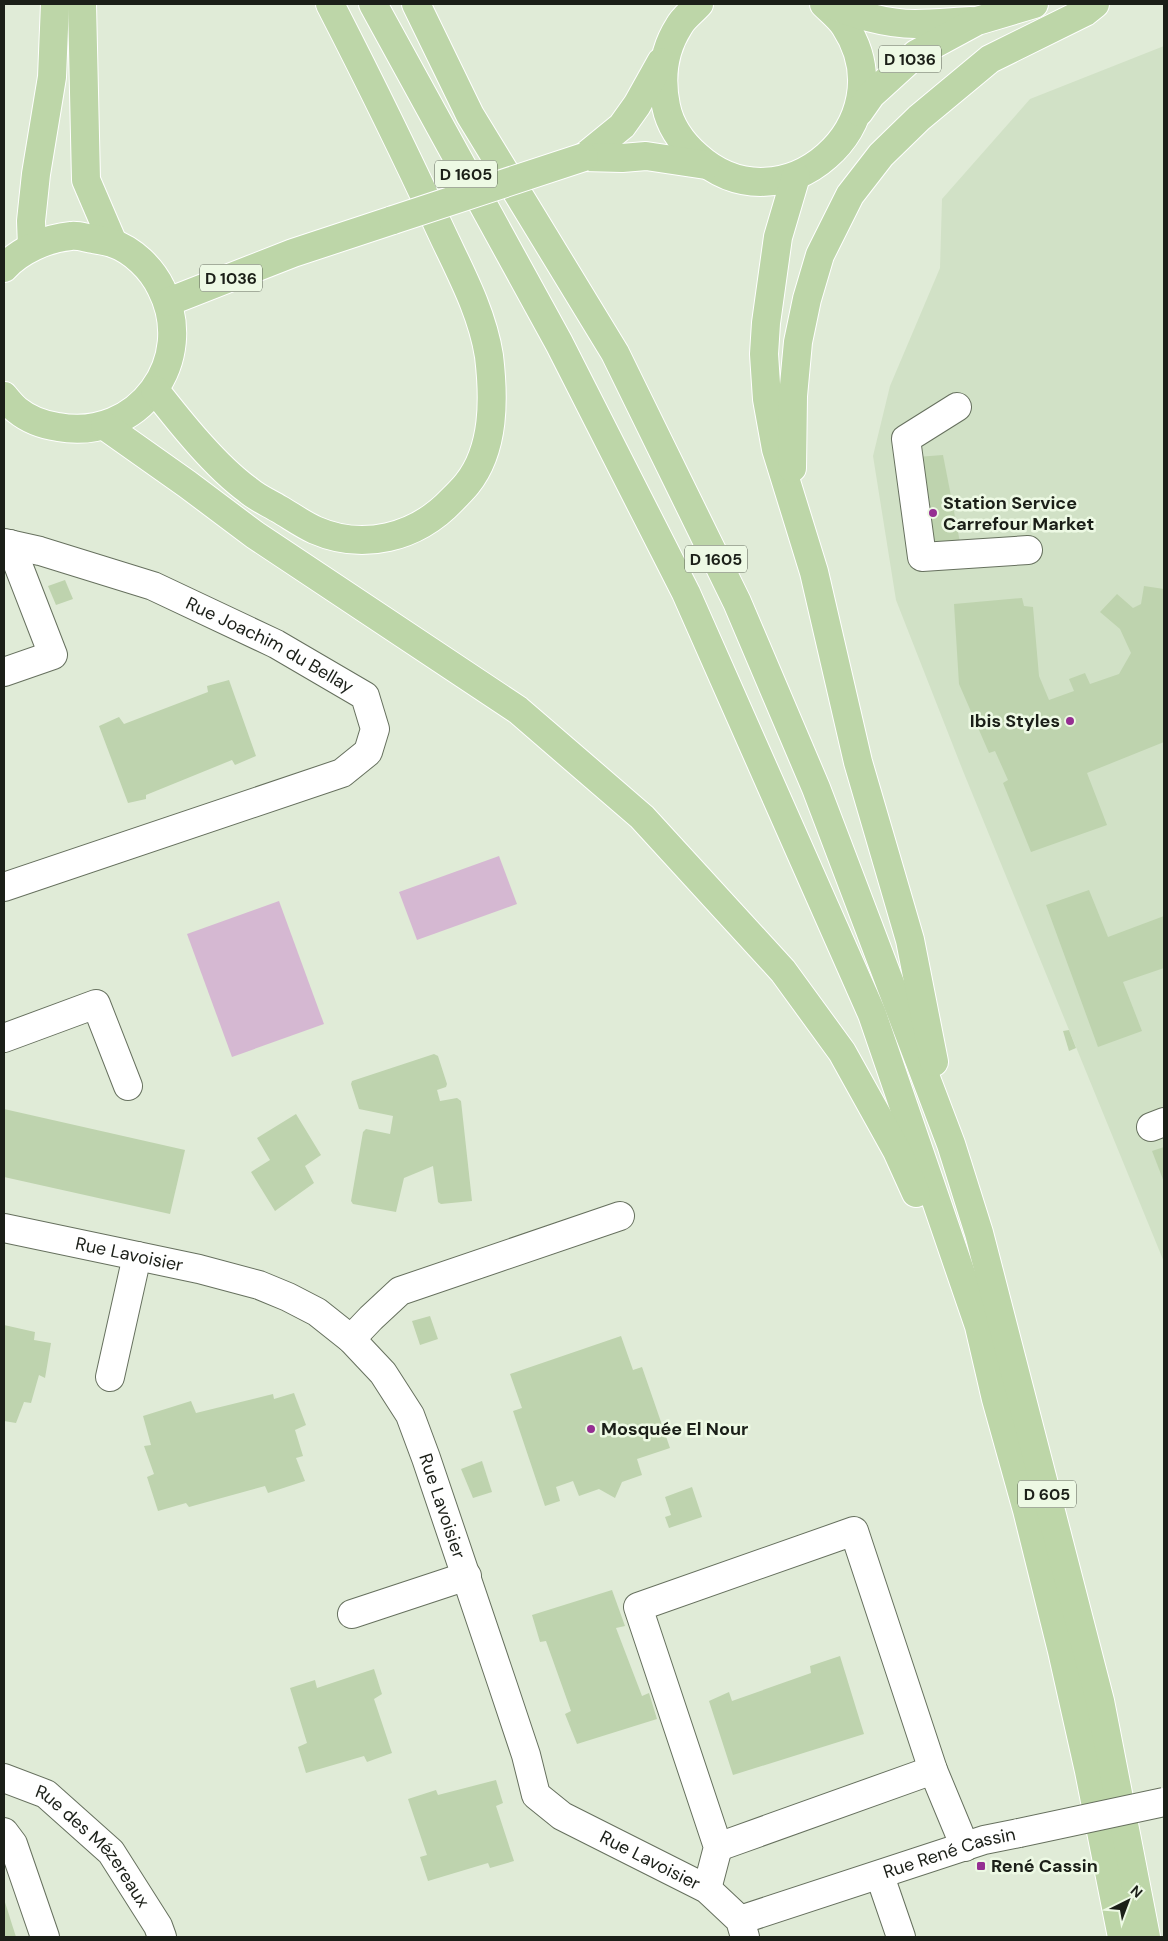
<svg xmlns="http://www.w3.org/2000/svg" width="1168" height="1941" font-family="'DM Sans',sans-serif">
	<style>
		.built { fill: #d1e1c6 }
		.grass { fill: #d5b8d2 }
		.building { fill: #bed3ae }
		.lines { fill: none; stroke-linecap: round; stroke-linejoin: round }
		.minor-casing { stroke: #66705e; stroke-width: 30 }
		.major-casing { stroke: #fff; stroke-width: 30 }
		.minor { stroke: #fff; stroke-width: 28 }
		.major { stroke: #bdd6a8; stroke-width: 28 }
		.minor-bridge-casing { stroke: #66705e; stroke-width: 30; stroke-linecap: butt }
		.major-bridge-casing { stroke: #fff; stroke-width: 30; stroke-linecap: butt }
		.minor-bridge { stroke: #fff; stroke-width: 28 }
		.major-bridge { stroke: #bdd6a8; stroke-width: 28 }
		.poi-dot { fill: #952e92; stroke: #edf9e4; stroke-width: 2 }
		.labels { text-anchor: middle; dominant-baseline: central; stroke-width: 5; stroke-linejoin: round; paint-order: stroke }
		.shield { fill: #edf9e4; stroke: #5a6055; stroke-width: 1 }
		.shield-label { font-size: 16px; font-weight: bold; fill: #1b1f18 }
		.poi-label { font-size: 18px; font-weight: bold; fill: #1b1f18; stroke: #edf9e4; text-anchor: start }
		.street-label { font-size: 18px; fill: #1b1f18; stroke: #edf9e4 }
	</style>
	<rect width="100%" height="100%" fill="#e0ebd7"/>
	<path class="built" d="M1164 46V1262L963 771 896 600 873 456 890 386 940 268 942 199 1030 99Z"/>
	<g class="grass">
		<path d="M499 856 517 904 417 940 399 892Z"/>
		<path d="M279 901 324 1024 232 1057 187 934Z"/>
	</g>
	<g class="building">
		<path d="M943 455 965 568 919 571 904 458Z"/>
		<path d="M65 580 73 599 56 605 48 586Z"/>
		<path d="M1144 586 1164 589V742L1087 773 1107 825 1031 852 1003 783 1008 780 995 751 989 753 959 684 954 604 1022 598 1024 606 1033 607 1039 676 1049 700 1074 691 1069 679 1085 673 1090 684 1119 674 1131 653 1120 629 1100 612 1117 594 1133 608 1141 604Z"/>
		<path d="M229 680 256 756 235 765 232 760 146 795V799L128 803 99 726 119 717 124 724 208 692 207 686Z"/>
		<path d="M1089 890 1108 937 1164 916V968L1123 982 1142 1031 1098 1047 1046 905Z"/>
		<path d="M1069 1030 1076 1048 1069 1051 1063 1031Z"/>
		<path d="M434 1054 438 1056 447 1084 446 1087 437 1090 440 1101 457 1098 461 1101 472 1201 441 1204 438 1202 433 1166 404 1178 396 1212 353 1204 351 1201 363 1132 366 1129 390 1134 393 1116 359 1109 351 1084 352 1081Z"/>
		<path d="M4 1109 185 1150 170 1214 4 1177Z"/>
		<path d="M296 1114 321 1155 305 1166 314 1183 275 1211 251 1172 270 1160 257 1138Z"/>
		<path d="M1164 1147V1182L1152 1151Z"/>
		<path d="M430 1316 438 1339 420 1345 412 1321Z"/>
		<path d="M4 1325 35 1332 34 1340 51 1343 45 1378 39 1375 31 1403 24 1402 16 1423 4 1421Z"/>
		<path d="M621 1336 633 1370 642 1367 670 1448 637 1459 642 1475 622 1482 615 1498 599 1489 579 1496 573 1481 556 1487 560 1501 545 1506 513 1411 522 1408 510 1374Z"/>
		<path d="M294 1393 306 1425 295 1430 303 1456 296 1458 305 1481 268 1493 265 1486 189 1507 186 1503 158 1511 147 1477 154 1474 144 1446 151 1445 143 1416 191 1401 196 1413 273 1394 274 1399Z"/>
		<path d="M482 1461 492 1492 473 1498 461 1469Z"/>
		<path d="M692 1487 702 1517 669 1528 665 1517 671 1515 665 1497Z"/>
		<path d="M612 1590 625 1626 616 1628 642 1696 649 1693 657 1719 577 1744 565 1714 571 1711 546 1641 540 1642 532 1615Z"/>
		<path d="M840 1656 864 1734 733 1775 709 1701 729 1692 732 1701 811 1673 810 1666Z"/>
		<path d="M374 1669 382 1694 374 1699 392 1753 367 1762 364 1756 306 1773 298 1747 307 1743 290 1688 315 1680 317 1688Z"/>
		<path d="M496 1780 503 1803 496 1806 514 1861 490 1868 488 1863 428 1881 420 1857 427 1855 408 1799 436 1790 438 1795Z"/>
		<path d="M4 1899 16 1937H4Z"/>
	</g>
	<g class="lines">
		<defs>
			<g id="minor">
				<path d="M957 407 906 439 922 557 1028 550"/>
				<path id="s1" d="M4 543 40 551 153 586 276 644 365 696 375 729 368 752 342 773 4 887"/>
				<path d="M4 672 53 655 10 544"/>
				<path d="M4 1038 96 1004 128 1086"/>
				<path d="M1151 1127 1164 1122"/>
				<path id="s2" d="M4 1228 199 1269 259 1285 288 1297 317 1312 351 1339 383 1373 410 1415 426 1458 503 1686 526 1755 536 1795 562 1816 707 1889 740 1920 745 1937"/>
				<path d="M351 1339 371 1318 400 1291 620 1216"/>
				<path d="M110 1377 137 1256"/>
				<path d="M352 1614 467 1576"/>
				<path id="s3" d="M4 1778 46 1794 111 1852 158 1926 162 1937"/>
				<path d="M4 1832 13 1844 45 1937"/>
				<path d="M718 1847 933 1770"/>
				<path d="M880 1876 901 1937"/>
				<path d="M707 1889 718 1847 638 1607 854 1531 933 1770 965 1847"/>
				<path id="s4" d="M740 1920 984 1840 1019 1833"/>
			</g>
			<g id="major">
				<path d="M82 4 86 180 113 243"/>
				<path d="M373 4 559 343 686 593 872 1014 979 1326 996 1399 1027 1510 1062 1651 1089 1771 1122 1937"/>
				<path d="M416 4 470 115 615 353 737 602 816 788 951 1144 979 1233 1100 1701 1146 1937"/>
				<path d="M699 4C693 11 683 18 679 26 663 51 660 77 666 106 670 126 681 142 697 156 782 233 908 123 845 26 840 18 831 11 824 4"/>
				<path d="M827 4C856 14 885 24 915 24 934 24 952 22 971 21"/>
				<path d="M859 112 871 95 916 54 977 21 1034 4"/>
				<path d="M584 157 622 126 637 105 661 62"/>
				<path d="M584 157 622 158 646 156 706 165"/>
				<path d="M796 176 778 237 766 323 764 354 767 399 776 449 814 572 858 762 910 940 934 1062"/>
				<path d="M32 246 31 221 36 174 52 77 55 4"/>
				<path d="M4 268C19 251 47 238 71 236 78 235 86 238 93 239 99 240 106 241 112 243 133 250 152 269 161 288 198 360 138 442 58 427 44 425 28 419 17 410 12 406 8 401 4 396"/>
				<path d="M168 302 293 253 393 220"/>
				<path d="M155 390C180 422 215 466 248 490 257 498 269 503 279 509 291 516 302 524 315 530 363 551 416 538 452 500 457 495 463 489 467 484 495 449 494 398 489 356 482 311 459 270 440 229 405 153 368 78 330 4"/>
				<path d="M105 426 187 484 255 535 518 710 642 817 783 971 842 1052 897 1151 916 1193"/>
				<path d="M792 468 793 396 798 342 807 299 820 255 850 195 881 155 919 118 990 59 1085 12 1095 4"/>
			</g>
		</defs>
		<use href="#minor" class="minor-casing"/>
		<use href="#major" class="major-casing"/>
		<use href="#minor" class="minor"/>
		<use href="#major" class="major"/>
		<defs>
			<path id="minor-bridge" d="M1019 1833 1164 1802"/>
			<path id="major-bridge" d="M393 220 584 157"/>
		</defs>
		<use href="#minor-bridge" class="minor-bridge-casing"/>
		<use href="#major-bridge" class="major-bridge-casing"/>
		<use href="#minor-bridge" class="minor-bridge"/>
		<use href="#major-bridge" class="major-bridge"/>
	</g>
	<g class="poi-dot">
		<circle cx="933" cy="513" r="5"/>
		<circle cx="1070" cy="721" r="5"/>
		<circle cx="591" cy="1429" r="5"/>
		<rect x="976" y="1861" width="10" height="10" rx="2.5"/>
	</g>
	<g class="labels">
		<g class="shield">
			<rect x="879" y="45.5" width="62" height="27" rx="4"/>
			<rect x="435" y="160.5" width="62" height="27" rx="4"/>
			<rect x="200" y="264.5" width="62" height="27" rx="4"/>
			<rect x="685" y="545.5" width="62" height="27" rx="4"/>
			<rect x="1018" y="1480.5" width="58" height="27" rx="4"/>
		</g>
		<g class="shield-label">
			<text x="910" y="59">D 1036</text>
			<text x="466" y="174">D 1605</text>
			<text x="231" y="278">D 1036</text>
			<text x="716" y="559">D 1605</text>
			<text x="1047" y="1494">D 605</text>
		</g>
		<g class="poi-label">
			<text x="943" y="503">Station Service<tspan x="943" dy="21">Carrefour Market</tspan></text>
			<text x="1060" y="721" text-anchor="end">Ibis Styles</text>
			<text x="601" y="1429">Mosquée El Nour</text>
			<text x="991" y="1866">René Cassin</text>
		</g>
		<g class="street-label">
			<text stroke="none"><textPath href="#s1" startOffset="286">Rue Joachim du Bellay</textPath></text>
			<text stroke="none"><textPath href="#s2" startOffset="128">Rue Lavoisier</textPath></text>
			<text stroke="none"><textPath href="#s2" startOffset="562">Rue Lavoisier</textPath></text>
			<text stroke="none"><textPath href="#s3" startOffset="115">Rue des Mézereaux</textPath></text>
			<text stroke="none"><textPath href="#s4" startOffset="220">Rue René Cassin</textPath></text>
			<text stroke="none"><textPath href="#s2" startOffset="998">Rue Lavoisier</textPath></text>
		</g>
	</g>
	<rect width="1168" height="1941" fill="none" stroke="#1b1f18" stroke-width="10"/>
	<g transform="translate(1128 1901) rotate(42)" stroke="#edf9e4" stroke-width="4" paint-order="stroke">
	<path d="M0-4L9 19L0 12L-9 19Z" fill="#1b1f18"/>
	<text y="-8" font-size="14" font-weight="bold" text-anchor="middle" fill="#1b1f18">N</text>
	</g>
</svg>
